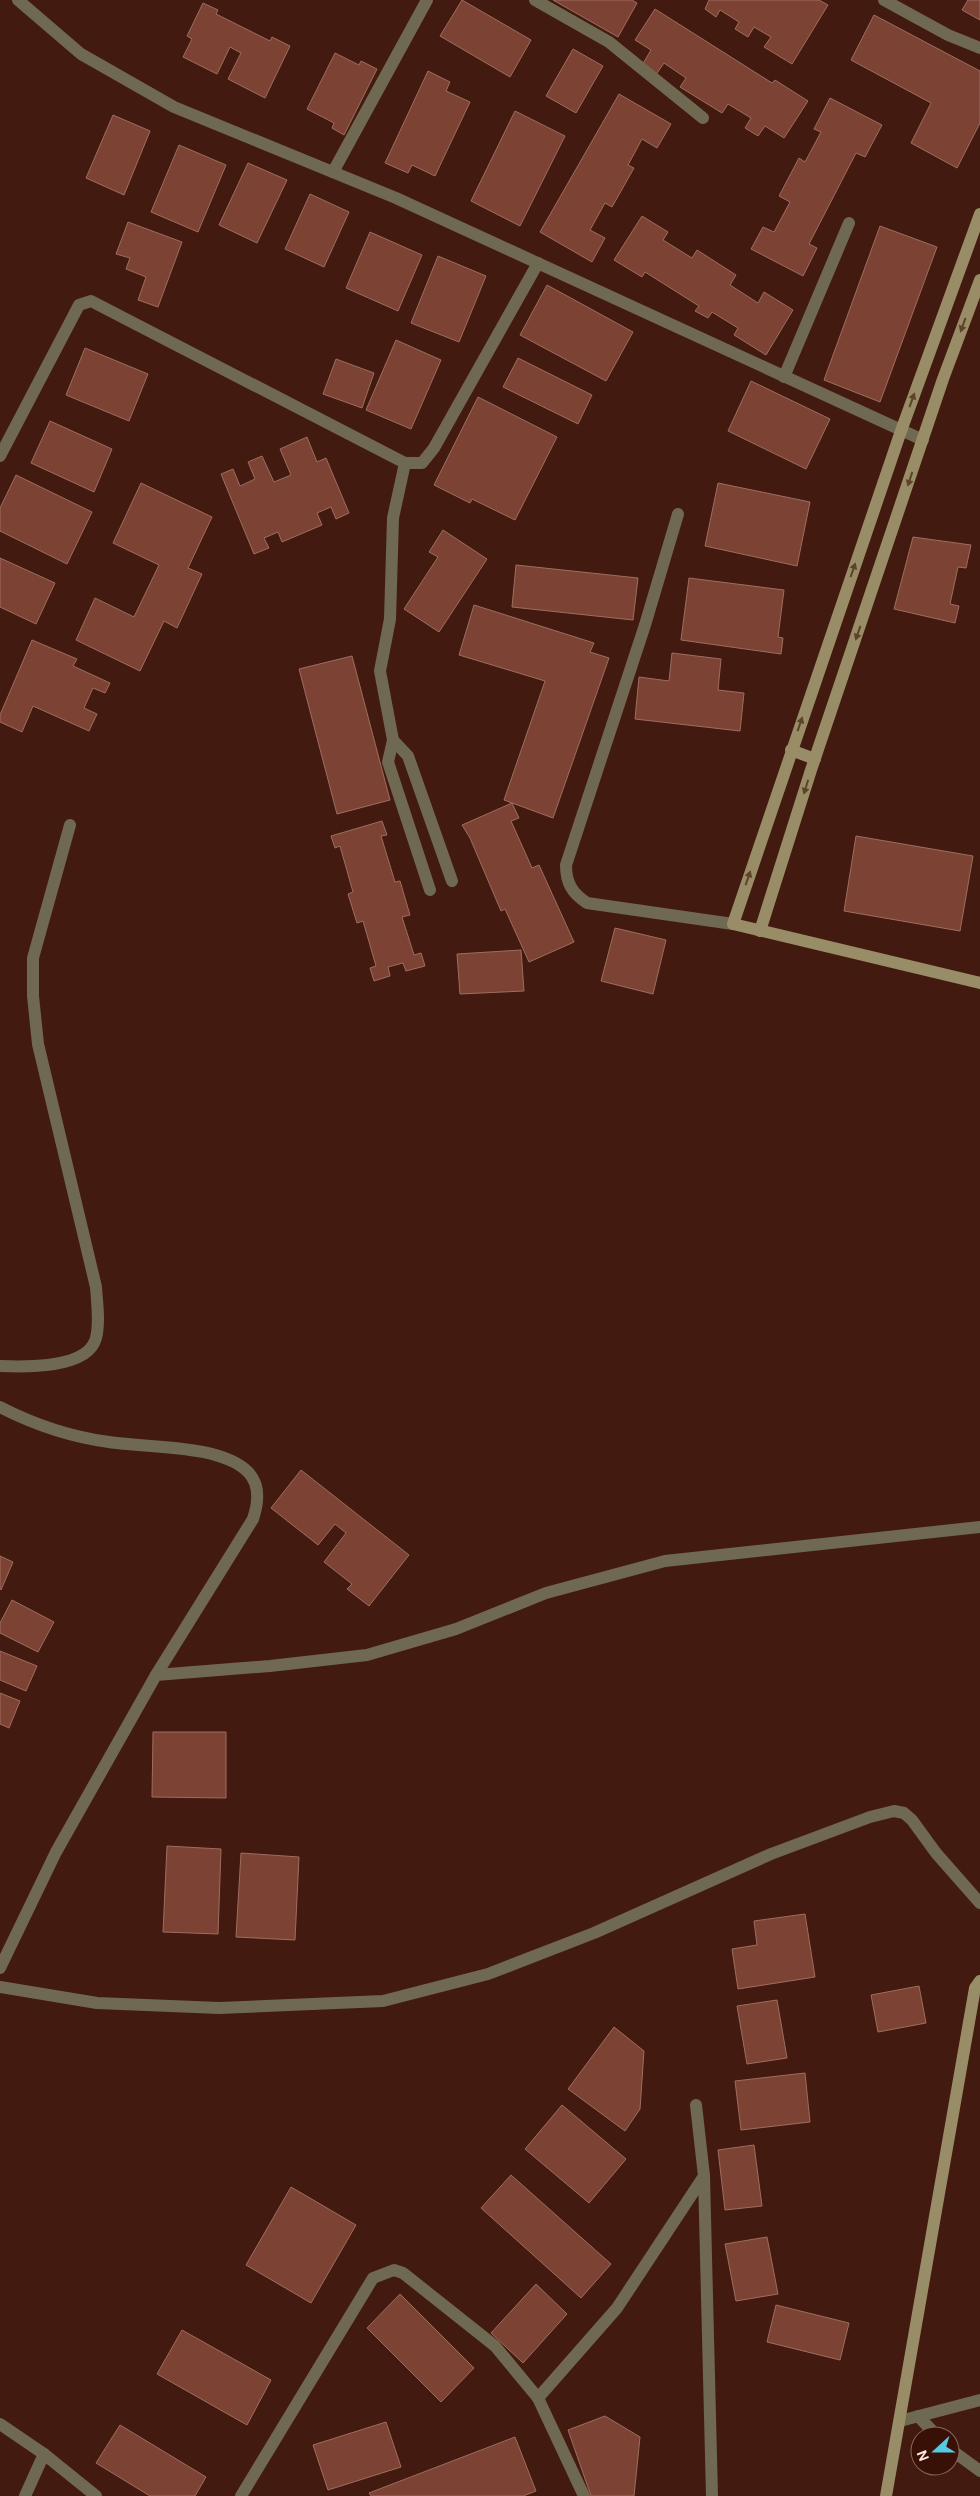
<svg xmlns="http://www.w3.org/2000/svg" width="980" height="2496" font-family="'DM Sans',sans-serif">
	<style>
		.building { fill: #7c4335; stroke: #9f6d60 }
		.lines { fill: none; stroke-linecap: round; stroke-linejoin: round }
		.street { stroke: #6f6951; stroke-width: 12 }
		.secondary { stroke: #988d66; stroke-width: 12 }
		.oneway { fill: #5e422c }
	</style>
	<rect width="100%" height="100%" fill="#431a0f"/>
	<g class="building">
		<path d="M462 0 531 40 510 77 440 36Z"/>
		<path d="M553 0H632L637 3 618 37Z"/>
		<path d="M709 0H819L828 5 792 64 764 47 771 37 754 27 748 37 735 29 739 22 720 10 716 17 705 9Z"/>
		<path d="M968 0H980V20L962 10Z"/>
		<path d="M203 3 218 10 216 14 270 41 272 37 290 46 265 98 228 79 241 53 230 47 217 74 183 57 192 39 187 36Z"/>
		<path d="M655 9 772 83 775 80 808 101 784 138 765 126 758 136 745 128 751 118 728 104 722 113 680 87 686 78 664 63 655 76 641 67 651 50 635 40Z"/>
		<path d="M874 15 980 71V123L957 168 911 143 931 103 851 60Z"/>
		<path d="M573 49 603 66 576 113 546 96Z"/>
		<path d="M335 53 359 65 361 61 377 69 344 135 332 128 334 123 307 109Z"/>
		<path d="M428 71 450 82 446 91 470 102 435 176 412 165 408 173 385 163Z"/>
		<path d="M619 94 671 124 657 148 642 139 628 165 634 168 612 207 605 203 590 230 605 238 592 262 540 232Z"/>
		<path d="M830 98 882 125 865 157 856 153 809 244 817 248 803 276 751 249 763 227 774 232 790 202 779 196 799 158 805 162 821 132 814 129Z"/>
		<path d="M515 111 565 136 520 226 471 201Z"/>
		<path d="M113 115 150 131 124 195 86 178Z"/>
		<path d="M179 145 226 165 198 232 151 212Z"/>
		<path d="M248 163 287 180 257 243 219 225Z"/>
		<path d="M310 194 349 212 324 267 285 249Z"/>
		<path d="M642 216 668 232 663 240 692 258 697 250 736 275 730 285 758 303 764 292 793 310 766 355 734 335 738 328 712 312 708 318 695 311 699 306 645 272 642 277 614 260Z"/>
		<path d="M128 222 182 242 158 307 138 300 146 277 126 269 130 258 116 254Z"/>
		<path d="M880 226 937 247 880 402 824 380Z"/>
		<path d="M370 232 422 255 398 311 346 288Z"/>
		<path d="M438 256 486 276 459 342 411 323Z"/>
		<path d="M547 285 633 332 606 381 520 335Z"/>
		<path d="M396 340 441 360 411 429 366 410Z"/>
		<path d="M85 348 148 374 129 421 66 395Z"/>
		<path d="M518 358 592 395 578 424 503 387Z"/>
		<path d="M336 359 374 373 362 408 323 394Z"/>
		<path d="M751 381 830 419 806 469 728 431Z"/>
		<path d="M478 397 557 437 515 520 472 499 470 503 434 485Z"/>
		<path d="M50 421 112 449 94 492 31 463Z"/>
		<path d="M307 437 317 462 326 458 349 513 336 519 331 507 317 513 322 525 282 542 278 532 264 538 269 548 254 554 221 474 233 469 240 486 255 479 248 462 262 456 274 482 291 475 280 449Z"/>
		<path d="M16 475 92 512 67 564 0 531V508Z"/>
		<path d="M141 483 212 517 188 568 202 574 177 628 164 621 140 671 76 640 95 598 134 617 159 565 113 543Z"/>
		<path d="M718 483 810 502 797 566 705 546Z"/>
		<path d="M443 530 487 559 439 632 404 609 438 557 429 552Z"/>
		<path d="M913 537 971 545 966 568 958 567 950 604 959 606 955 623 894 609Z"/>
		<path d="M0 558 55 583 36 624 0 607Z"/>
		<path d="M516 565 638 578 633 620 512 607Z"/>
		<path d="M689 578 784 590 778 637 783 638 781 654 681 640Z"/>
		<path d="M474 605 594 643 590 652 609 658 553 818 504 800 545 681 459 655Z"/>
		<path d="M32 640 77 659 73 666 110 683 105 693 93 688 84 708 97 714 89 731 33 706 22 732 0 722V715Z"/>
		<path d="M672 653 721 659 718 690 744 693 740 731 635 719 639 677 669 681Z"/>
		<path d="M352 656 390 800 337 814 299 669Z"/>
		<path d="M512 803 519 818 511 821 532 868 539 865 574 942 529 962 505 909 501 911 470 838 462 825Z"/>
		<path d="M382 821 387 835 381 836 395 882 400 881 410 915 402 917 414 955 421 953 425 966 406 971 403 963 388 967 390 976 374 981 370 968 376 966 363 921 357 923 348 894 353 892 340 846 335 848 331 836Z"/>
		<path d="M856 836 973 856 960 931 844 911Z"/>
		<path d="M615 928 666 940 653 994 601 981Z"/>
		<path d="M521 950 524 991 460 994 457 954Z"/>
		<path d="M301 1470 409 1555 369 1606 347 1589 352 1584 324 1562 346 1533 335 1524 318 1545 271 1508Z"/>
		<path d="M0 1556 13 1562 1 1590 0 1589Z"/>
		<path d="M12 1600 54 1622 38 1652 0 1633V1623Z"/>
		<path d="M0 1651 37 1666 26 1691 0 1680Z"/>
		<path d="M0 1693 20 1701 9 1728 0 1724Z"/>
		<path d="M153 1732H226V1798L152 1797Z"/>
		<path d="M167 1846 221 1849 218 1934 163 1932Z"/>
		<path d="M241 1853 299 1857 295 1940 236 1937Z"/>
		<path d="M805 1914 815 1977 738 1989 732 1949 757 1945 754 1921Z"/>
		<path d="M919 1986 926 2023 878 2032 871 1995Z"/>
		<path d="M777 2000 787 2058 747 2064 737 2006Z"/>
		<path d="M614 2027 644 2051 640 2109 625 2131 568 2089Z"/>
		<path d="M805 2073 810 2122 741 2130 735 2081Z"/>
		<path d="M562 2105 626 2159 589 2203 525 2149Z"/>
		<path d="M754 2145 762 2206 725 2210 718 2150Z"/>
		<path d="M511 2175 611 2264 581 2298 481 2208Z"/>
		<path d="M291 2187 356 2225 311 2303 246 2265Z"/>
		<path d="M767 2237 778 2294 736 2301 725 2244Z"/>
		<path d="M536 2284 567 2314 523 2363 491 2333Z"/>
		<path d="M400 2294 474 2368 441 2402 367 2328Z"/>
		<path d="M776 2305 849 2323 840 2360 767 2342Z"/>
		<path d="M182 2330 271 2380 247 2425 157 2374Z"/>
		<path d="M605 2416 640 2437 634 2496H591L568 2430Z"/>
		<path d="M386 2422 401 2467 328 2490 313 2445Z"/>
		<path d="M120 2425 206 2477 195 2496H150L96 2463Z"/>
		<path d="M515 2437 536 2491 523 2496H371L369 2493Z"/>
	</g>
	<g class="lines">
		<g class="street">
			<path d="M18 0 81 54 174 107 396 198 923 440"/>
			<path d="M535 0 609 42 703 118"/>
			<path d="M884 0 948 35 980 48"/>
			<path d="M333 172 427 0"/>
			<path d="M784 377 849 223"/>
			<path d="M0 456 79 305 91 301 405 463H422L434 448 538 263"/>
			<path d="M678 514 645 625 566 865C566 883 572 893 587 903L733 924"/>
			<path d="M393 740 380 671 390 619 393 518 405 463"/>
			<path d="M430 890 388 762 393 740 408 756 452 881"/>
			<path d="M0 1366C24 1367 88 1369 96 1338 100 1322 97 1303 96 1287L38 1044 33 996V958L70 825"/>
			<path d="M0 1407C33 1424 72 1437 109 1442 147 1448 220 1444 248 1472 261 1485 258 1504 253 1519L156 1675"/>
			<path d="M0 1968 56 1852 156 1675 270 1666 367 1655 456 1629 546 1593 665 1561 980 1527"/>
			<path d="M0 1987 97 2003 219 2008 383 2001 488 1974 594 1933 771 1854 870 1817 894 1811 904 1813 912 1820 936 1853 980 1903"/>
			<path d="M696 2105 704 2176 712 2496"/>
			<path d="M538 2398 617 2308 704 2176"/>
			<path d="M918 2416 937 2436"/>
			<path d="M900 2421 980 2400"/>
			<path d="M0 2424 44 2454 96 2496"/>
			<path d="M950 2449 980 2471"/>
			<path d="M25 2496 44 2454"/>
			<path d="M241 2496 373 2278 394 2270 403 2273 495 2346 538 2398 584 2496"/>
		</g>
		<g class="secondary">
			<path d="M980 214 901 431 733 924 980 983"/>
			<path d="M791 750 815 759"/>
			<path d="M760 931 811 770 943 379 980 280"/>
			<path d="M886 2496 975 1988 980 1981"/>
		</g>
	</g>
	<defs><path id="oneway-solid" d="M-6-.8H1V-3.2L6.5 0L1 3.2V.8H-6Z" transform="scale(1.25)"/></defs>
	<g class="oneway">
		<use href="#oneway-solid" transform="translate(963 325) rotate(110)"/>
		<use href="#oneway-solid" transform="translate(912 400) rotate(-70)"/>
		<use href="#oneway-solid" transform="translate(910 479) rotate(108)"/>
		<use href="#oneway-solid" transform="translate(853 570) rotate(-71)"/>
		<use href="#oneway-solid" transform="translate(858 633) rotate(109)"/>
		<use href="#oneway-solid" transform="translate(800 724) rotate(-71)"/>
		<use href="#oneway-solid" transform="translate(806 787) rotate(107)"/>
		<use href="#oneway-solid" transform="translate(748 878) rotate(-71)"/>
	</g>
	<g transform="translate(935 2451) rotate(249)"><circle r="24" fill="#381006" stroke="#88665e"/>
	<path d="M0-4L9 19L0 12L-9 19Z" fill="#57c9e3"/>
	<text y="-8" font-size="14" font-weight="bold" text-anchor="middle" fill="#ffe8e2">N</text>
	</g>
</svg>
